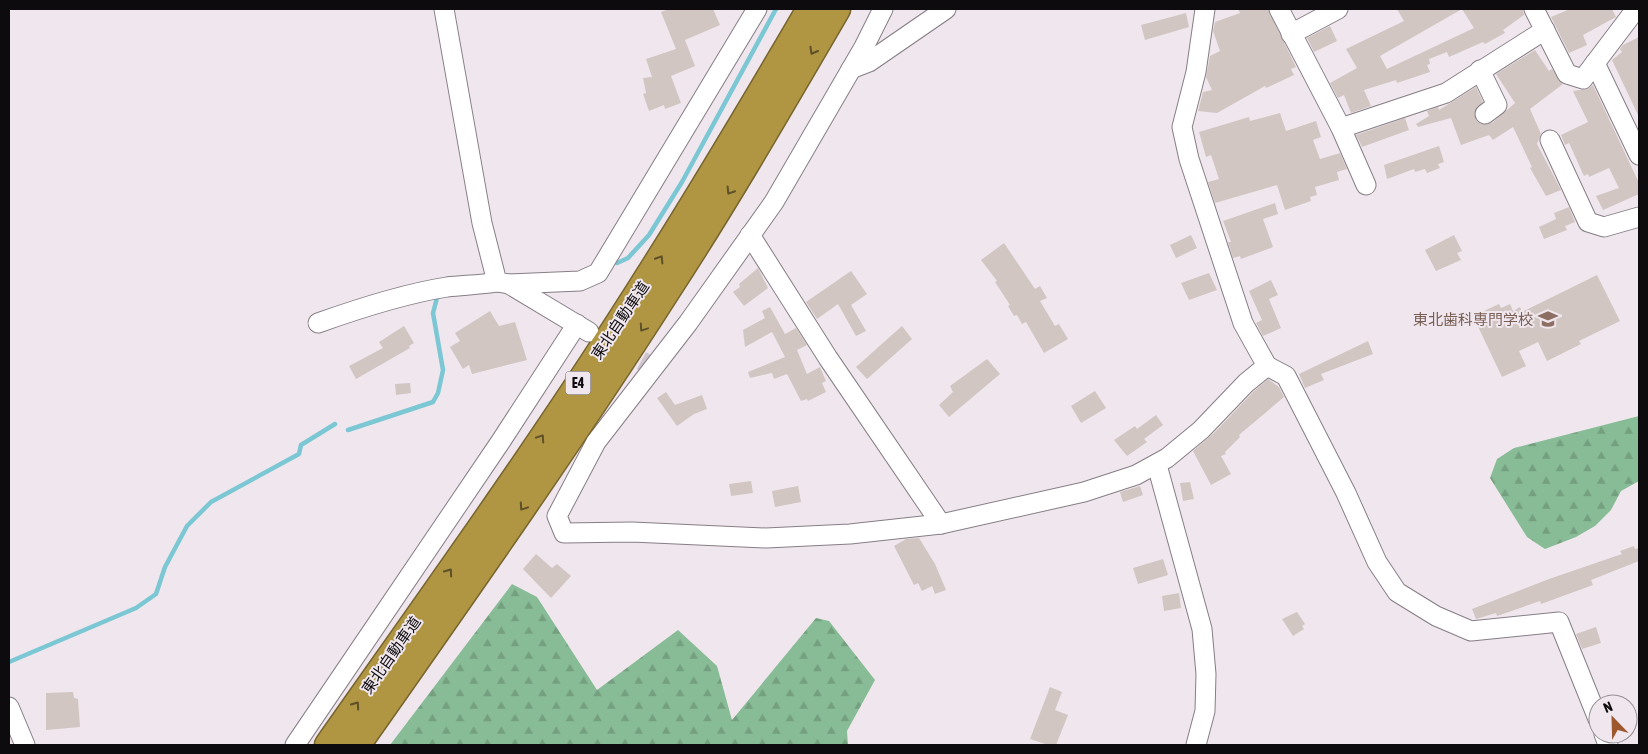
<svg xmlns="http://www.w3.org/2000/svg" width="1648" height="754" font-family="'Asap Condensed','Noto Sans JP',sans-serif">
	<style>
		.forest { fill: url(#forest-firs) }
		.lines { fill: none; stroke-linecap: round; stroke-linejoin: round }
		.stream { stroke: #7bc7d4; stroke-width: 4.5 }
		.building { fill: #d1c6c2; fill-rule: evenodd }
		.minor-tunnel { stroke: #cec6cc; stroke-width: 19; stroke-dasharray: 19 9; stroke-linecap: butt }
		.minor-casing { stroke: #867e85; stroke-width: 21 }
		.highway-casing { stroke: #77652f; stroke-width: 29 }
		.minor { stroke: #fff; stroke-width: 19 }
		.highway { stroke: #b09642; stroke-width: 26 }
		.oneway { stroke: #5e5028 }
		.labels { text-anchor: middle; dominant-baseline: central; stroke-width: 4; stroke-linejoin: round; paint-order: stroke }
		.shield { fill: #f0e7ee; stroke: #514d50; stroke-width: 1 }
		.shield-label { font-size: 14px; font-weight: bold; fill: #0d0b0d }
		.education-label { font-size: 15px; fill: #785e54; stroke: #f0e7ee; text-anchor: end }
		.street-label { font-size: 15px; fill: #0d0b0d; stroke: #f0e7ee }
	</style>
	<defs>
		<pattern id="forest-firs" width="22" height="20" patternUnits="userSpaceOnUse" patternTransform="scale(1.25)"><rect width="22" height="20" fill="#88bc96"/><path d="M5 1l3.5 6h-7zM16 11l3.5 6h-7z" fill="#74a080"/></pattern>
	</defs>
	<rect width="100%" height="100%" fill="#f0e7ee"/>
	<g class="forest">
		<path d="M1639 416V481L1621 491 1611 510 1595 526 1576 537 1545 549 1527 537 1490 478 1497 459 1514 448Z"/>
		<path d="M512 584 537 597 597 690 678 630 717 666 732 720 816 618 829 621 875 680 847 731 848 745H390Z"/>
	</g>
	<g class="lines">
		<g class="stream">
			<path d="M617 263 628 258 649 235 682 182 776 9"/>
			<path d="M348 430 433 402 438 393 443 370 433 313 438 294"/>
			<path d="M9 662 136 608 156 594 165 567 187 526 211 502 299 454 301 445 335 424"/>
		</g>
	</g>
	<g class="building">
		<path d="M669 9H713L720 25 685 40 695 66 671 76 681 103 665 109 664 105 649 111 643 94 646 93 643 78 652 77 646 59 676 49 661 12Z"/>
		<path d="M1238 9H1268L1296 67 1291 69 1294 75 1266 88 1265 86 1217 113 1198 111 1203 92 1212 90 1206 77 1210 56 1220 51 1213 31 1215 22 1240 13Z"/>
		<path d="M1397 9H1523L1524 15 1503 30 1505 33 1485 44 1483 42 1449 57 1447 52 1429 59 1430 64 1427 65 1430 72 1397 83 1396 80 1364 90 1371 106 1351 113 1344 95 1338 98 1330 83 1357 68 1346 49 1404 21ZM1462 9 1474 28 1387 69 1380 56Z"/>
		<path d="M1570 9H1612L1616 17 1583 35 1587 45 1569 53 1551 17Z"/>
		<path d="M1186 13 1189 27 1145 40 1141 25Z"/>
		<path d="M1330 26 1337 41 1314 52 1307 38Z"/>
		<path d="M1639 37V117L1612 60 1622 52 1620 49 1623 45Z"/>
		<path d="M1535 50 1549 71 1552 69 1563 84 1530 109 1541 134 1537 144 1561 190 1546 196 1530 168 1532 167 1513 127 1493 140 1489 135 1461 145 1451 118 1418 127 1416 124 1429 116 1427 111 1438 107 1439 110 1476 87 1483 102 1475 110 1476 120 1481 124 1492 123 1515 103 1496 74Z"/>
		<path d="M1593 85 1639 183V194L1603 210 1596 196 1619 188 1609 168 1589 177 1588 174 1584 176 1569 143 1565 145 1561 135 1588 122 1573 91 1587 89Z"/>
		<path d="M1280 113 1286 131 1316 121 1321 137 1313 140 1320 159 1340 153 1347 169 1337 172 1339 180 1315 187 1317 195 1310 197 1311 201 1285 210 1277 185 1215 203 1208 182 1219 179 1211 155 1206 157 1199 132 1249 117 1250 121Z"/>
		<path d="M1405 118 1409 130 1362 147 1356 135Z"/>
		<path d="M1439 146 1444 162 1438 164 1440 168 1427 173 1425 169 1415 172 1414 169 1387 179 1384 165Z"/>
		<path d="M1275 203 1278 214 1263 219 1273 247 1241 259 1240 256 1233 258 1228 242H1231L1223 221Z"/>
		<path d="M1569 207 1575 222 1565 226 1567 230 1544 239 1539 227 1556 219 1554 213Z"/>
		<path d="M1191 235 1197 248 1176 258 1170 245Z"/>
		<path d="M1454 235 1462 251 1457 253 1461 260 1436 271 1425 250Z"/>
		<path d="M1004 243 1035 289 1040 286 1047 298 1040 301 1055 326 1059 324 1068 339 1044 353 1026 322 1022 324 1017 315 1014 316 1008 306 1010 305 995 282 997 281 981 260Z"/>
		<path d="M758 268 768 288 744 306 733 292 740 287 739 284Z"/>
		<path d="M851 271 867 294 851 305 866 331 856 336 838 304 817 319 806 302Z"/>
		<path d="M1209 273 1217 290 1189 300 1181 283Z"/>
		<path d="M1597 275 1620 321 1579 341 1581 344 1547 361 1538 342 1519 351 1526 366 1502 377 1473 316 1499 304 1501 308 1510 304 1513 311 1520 307 1522 312Z"/>
		<path d="M1271 280 1278 295 1269 299 1281 328 1263 336 1256 323 1262 320 1249 291Z"/>
		<path d="M770 307 785 334 796 328 807 345 797 350 807 374 820 367 826 381 822 383 826 392 808 401 807 399 801 401 787 374 774 379 772 373 750 378 748 372 785 357 772 332 745 347 743 330 765 318 762 311Z"/>
		<path d="M490 311 499 326 515 322 527 360 472 374 469 365 463 369 450 347 460 341 455 333Z"/>
		<path d="M404 326 414 343 409 346 410 348 356 379 349 366 383 348 379 342Z"/>
		<path d="M902 326 912 339 867 379 856 367Z"/>
		<path d="M1368 341 1373 354 1321 374 1324 380 1305 388 1299 374Z"/>
		<path d="M987 359 1000 374 949 417 939 405 953 392 950 386Z"/>
		<path d="M1268 379 1279 387 1284 397 1239 435 1240 437 1225 452 1226 454 1221 456 1231 474 1211 485 1193 451 1214 433 1254 391Z"/>
		<path d="M410 383 411 393 396 395 395 384Z"/>
		<path d="M1095 391 1106 408 1081 423 1071 406Z"/>
		<path d="M666 392 675 405 702 395 707 409 694 414 677 426 657 398Z"/>
		<path d="M1156 415 1163 425 1144 439 1147 442 1127 456 1114 440 1135 426 1137 429Z"/>
		<path d="M751 481 753 493 731 496 729 484Z"/>
		<path d="M1190 482 1194 499 1183 501 1180 483Z"/>
		<path d="M798 486 801 502 775 507 772 491Z"/>
		<path d="M1140 486 1143 495 1123 502 1120 492Z"/>
		<path d="M919 538 935 564 946 590 935 594 932 586 922 591 918 583 914 585 894 546 906 539Z"/>
		<path d="M1634 546 1635 549 1639 548V561L1591 580 1593 585 1541 604 1540 601 1497 616 1496 613 1476 619 1472 609 1549 579 1622 554 1620 551Z"/>
		<path d="M536 554 552 568 557 564 571 576 551 598 523 569Z"/>
		<path d="M1163 559 1168 575 1138 584 1133 568Z"/>
		<path d="M1179 593 1181 608 1164 611 1162 596Z"/>
		<path d="M1297 612 1305 624 1302 626 1304 629 1293 636 1282 619Z"/>
		<path d="M1596 627 1601 643 1582 649 1576 634Z"/>
		<path d="M1050 687 1062 692 1055 710 1068 715 1056 745H1048L1030 739Z"/>
		<path d="M70 692H73L74 698 78 699 80 727 46 730V693Z"/>
	</g>
	<g class="lines">
		<path class="minor-tunnel" d="M617 347 653 367"/>
		<defs>
			<g id="minor">
				<path d="M444 9 482 223 497 282 509 284 589 332"/>
				<path d="M883 9 864 47 774 202 688 323 596 442 557 516 564 533 632 532 766 538 850 534 941 524 1084 492 1136 475 1167 458 1201 430 1246 383 1267 366"/>
				<path d="M1205 9 1196 72 1182 127 1189 159 1243 323 1267 366 1286 376 1346 493 1377 562 1397 592 1436 616 1471 631 1559 622 1598 719"/>
				<path d="M1279 9 1341 128 1366 185"/>
				<path d="M1534 9 1567 74 1583 79 1636 9"/>
				<path d="M1291 34 1338 9"/>
				<path d="M1595 63 1639 155"/>
				<path d="M851 69 869 62 946 9"/>
				<path d="M1480 70 1497 105 1485 114"/>
				<path d="M1341 128 1446 93 1545 30"/>
				<path d="M1550 140 1588 222 1604 227 1639 217"/>
				<path d="M750 235 828 358 941 524"/>
				<path d="M509 284 580 281 598 273 757 9"/>
				<path d="M318 323C360 308 403 294 447 287 464 285 480 285 497 282"/>
				<path d="M1157 465 1202 629 1206 674 1205 711 1196 745"/>
				<path d="M9 707 25 745"/>
				<path d="M1604 734 1608 745"/>
				<path d="M295 745 501 441 577 324"/>
			</g>
			<g id="highway">
				<path d="M328 745C437 590 549 435 650 274 705 187 758 98 810 9"/>
				<path d="M357 745C463 594 569 444 668 289 728 197 782 103 837 9"/>
			</g>
		</defs>
		<use href="#minor" class="minor-casing"/>
		<use href="#highway" class="highway-casing"/>
		<use href="#minor" class="minor"/>
		<use href="#highway" class="highway"/>
	</g>
	<defs><path id="oneway-chevron" d="M-2-3.5L2.5 0L-2 3.5" fill="none" stroke-width="1.6" stroke-linecap="round" stroke-linejoin="round" transform="scale(1.25)"/></defs>
	<g class="oneway">
		<use href="#oneway-chevron" transform="translate(813 51) rotate(120)"/>
		<use href="#oneway-chevron" transform="translate(730 191) rotate(122)"/>
		<use href="#oneway-chevron" transform="translate(660 259) rotate(-58)"/>
		<use href="#oneway-chevron" transform="translate(643 328) rotate(124)"/>
		<use href="#oneway-chevron" transform="translate(541 438) rotate(-56)"/>
		<use href="#oneway-chevron" transform="translate(523 507) rotate(124)"/>
		<use href="#oneway-chevron" transform="translate(449 572) rotate(-55)"/>
		<use href="#oneway-chevron" transform="translate(356 705) rotate(-55)"/>
	</g>
	<defs>
		<symbol id="university-bare" viewBox="-9 -9 18 18"><path d="M0-5L7-2L0 1L-7-2ZM-4 1L0 2.5L4 1V4Q0 6-4 4Z" fill="#8d6e63" stroke="#f0e7ee" stroke-width="2.5" paint-order="stroke"/></symbol>
	</defs>
	<g fill-rule="evenodd">
		<use href="#university-bare" x="1534" y="305" width="28" height="28"/>
	</g>
	<g class="labels">
		<rect class="shield" x="565.5" y="371.5" width="25" height="23" rx="4"/>
		<g class="shield-label">
			<text x="578" y="383">E4</text>
		</g>
		<g class="education-label">
			<text x="1533" y="319">東北歯科専門学校</text>
		</g>
		<g class="street-label">
			<text transform="translate(620 320) rotate(-56)">東北自動車道</text>
			<text transform="translate(391 655) rotate(-55)">東北自動車道</text>
		</g>
	</g>
	<rect width="1648" height="754" fill="none" stroke="#0d0b0d" stroke-width="20"/>
	<g transform="translate(1613 719) rotate(337)"><circle r="24" fill="#f0e7ee" stroke="#958f94"/>
	<path d="M0-4L9 19L0 12L-9 19Z" fill="#9e582e"/>
	<text y="-8" font-size="14" font-weight="bold" text-anchor="middle" fill="#0d0b0d">N</text>
	</g>
</svg>
